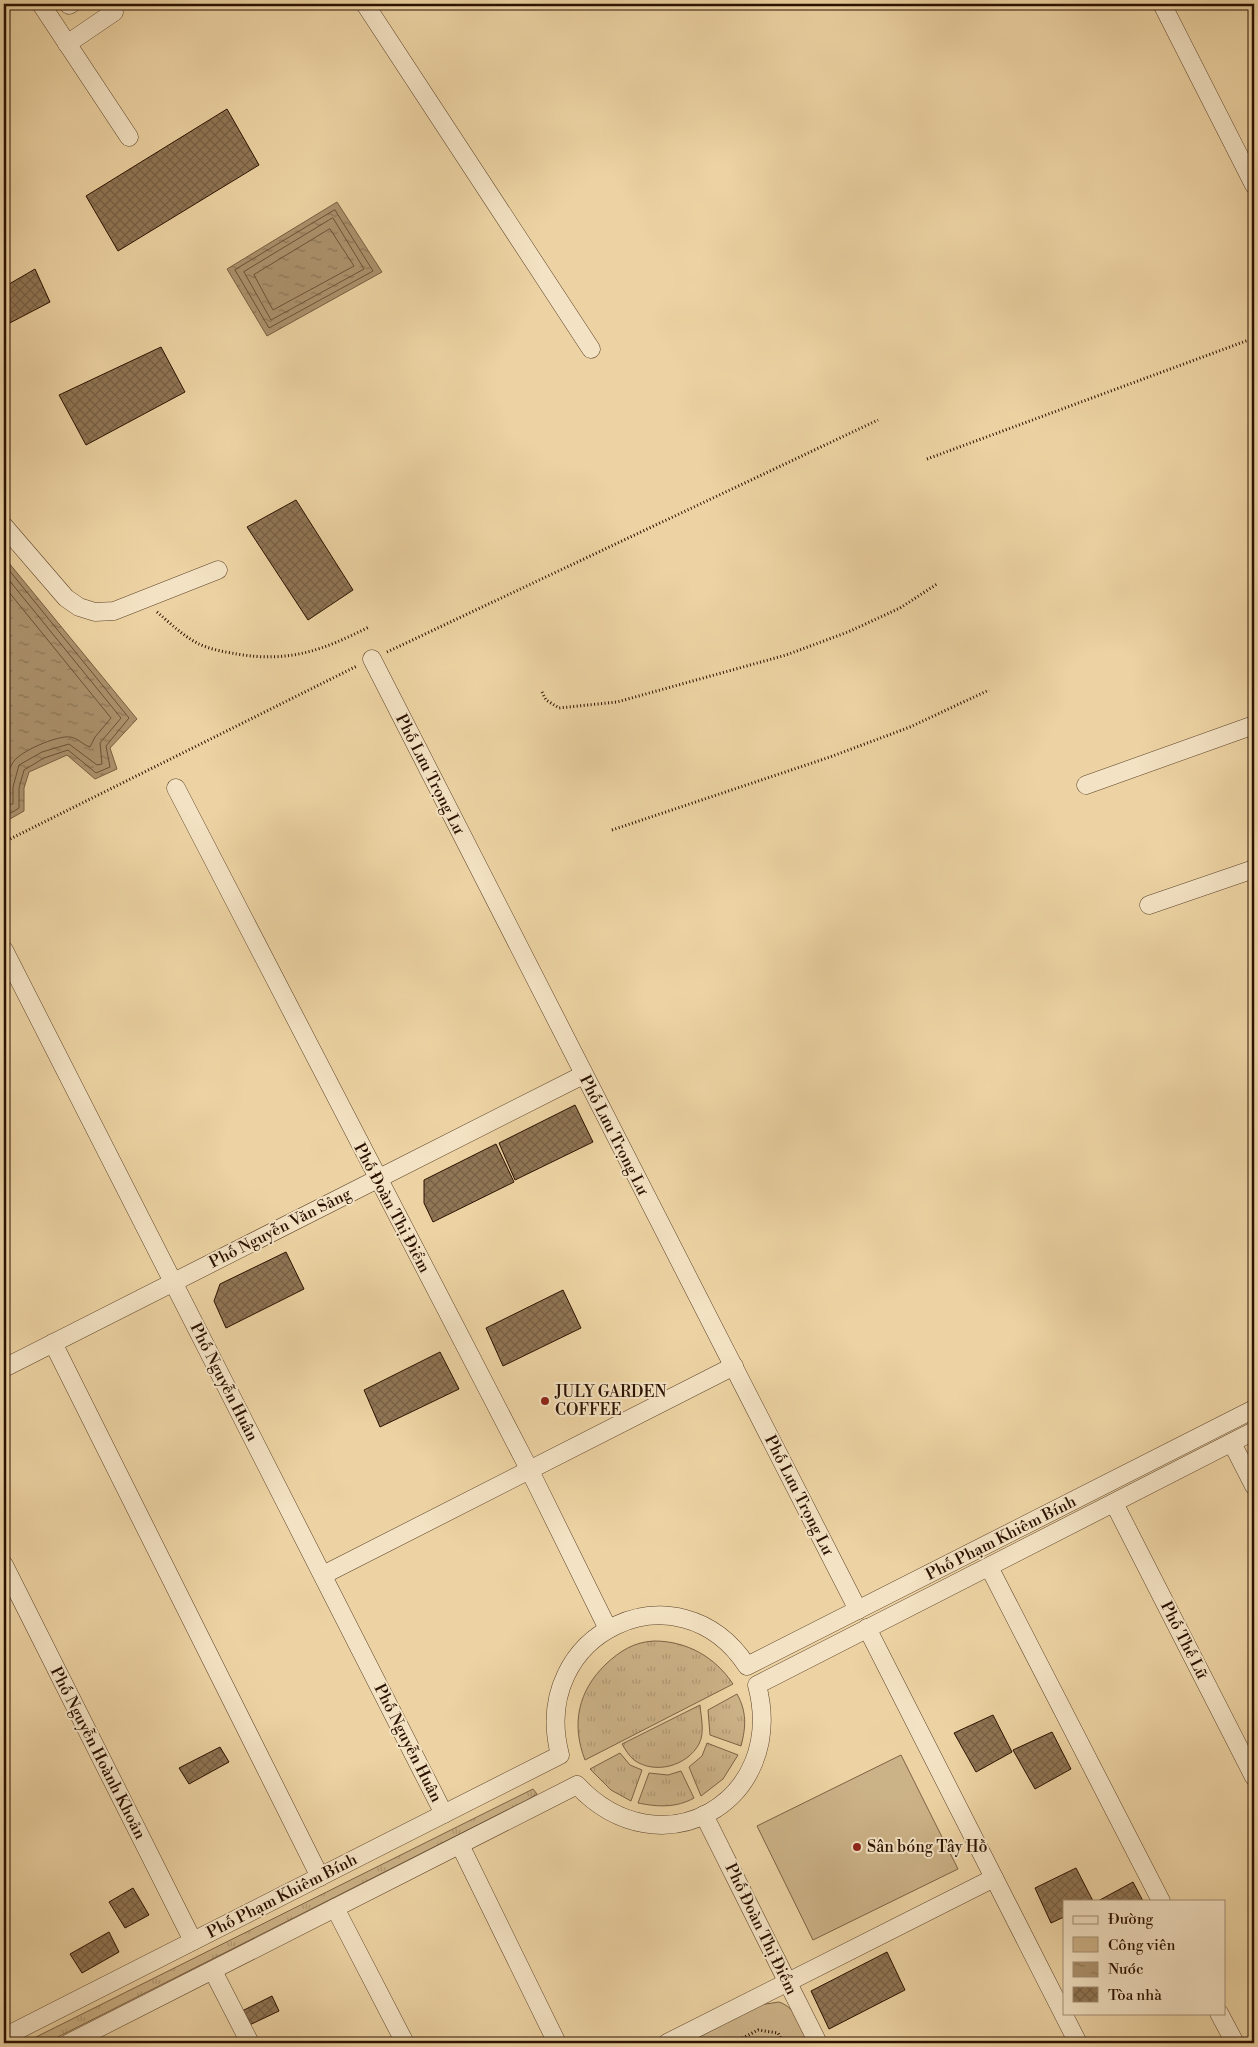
<svg xmlns="http://www.w3.org/2000/svg" width="1258" height="2047" font-family="'Libre Bodoni',serif">
	<style>
		.grass { fill: url(#grass-tufts); stroke: #7c6244 }
		.park { fill: #ccb287; stroke: #7c6244 }
		.water { fill: url(#water-ripples); stroke: #785e41 }
		.lines { fill: none; stroke-linecap: round; stroke-linejoin: round }
		.shore { stroke: #6b5136; stroke-width: 1 }
		.building { fill: url(#building-cross-hatch); stroke: #2b1100 }
		.minor-casing { stroke: #5c4229; stroke-width: 19 }
		.path { stroke: #2b1100; stroke-width: 3; stroke-dasharray: 1 2.5; stroke-linecap: butt }
		.minor { stroke: #f3e2c3; stroke-width: 18 }
		.poi-dot { fill: #8f2418; stroke: #f3e2c3; stroke-width: 2 }
		.labels { text-anchor: middle; dominant-baseline: central; stroke-width: 4; stroke-linejoin: round; paint-order: stroke }
		.street-label { font-size: 16px; fill: #2b1100; stroke: #f3e2c3 }
		.poi-label { font-size: 16px; fill: #2b1100; stroke: #f3e2c3; text-anchor: start }
	</style>
	<defs>
		<pattern id="grass-tufts" width="24" height="20" patternUnits="userSpaceOnUse" patternTransform="scale(1.25)"><rect width="24" height="20" fill="#ccb287"/><path d="M3 7l-1-3M5 7V3M7 7l1-3M15 17l-1-3M17 17v-4M19 17l1-3" fill="none" stroke="#af9873"/></pattern>
		<pattern id="water-ripples" width="26" height="14" patternUnits="userSpaceOnUse" patternTransform="scale(1.25)"><rect width="26" height="14" fill="#ab916c"/><path d="M2 4q2-2 4 0t4 0M15 11q2-2 4 0t4 0" fill="none" stroke="#8b7556"/></pattern>
		<pattern id="building-cross-hatch" width="8" height="8" patternUnits="userSpaceOnUse" patternTransform="scale(1.25)"><rect width="8" height="8" fill="#907655"/><path d="M0 0l8 8M0 8l8-8" fill="none" stroke="#765f44"/></pattern>
	</defs>
	<rect width="100%" height="100%" fill="#edd3a3"/>
	<filter id="stains"><feTurbulence type="fractalNoise" baseFrequency=".004" numOctaves="4"/><feColorMatrix values="0 0 0 0 .2 0 0 0 0 .09 0 0 0 0 .02 0 0 0 .5 -.17"/></filter>
	<radialGradient id="worn" r=".72"><stop offset=".6" stop-color="#630" stop-opacity="0"/><stop offset="1" stop-color="#630" stop-opacity=".3"/></radialGradient>
	<g class="grass">
		<path d="M654 1641C687 1641 715 1657 733 1684L585 1760C571 1724 578 1691 606 1664 620 1651 634 1642 654 1641Z"/>
		<path d="M737 1694C747 1712 746 1727 741 1746L710 1735 708 1710Z"/>
		<path d="M700 1705C701 1718 705 1732 699 1744 687 1766 655 1775 634 1760 629 1756 625 1749 622 1744Z"/>
		<path d="M707 1743 738 1755 723 1779 701 1796 689 1767 702 1756Z"/>
		<path d="M620 1753 630 1765 642 1770 631 1801 611 1790 590 1769Z"/>
		<path d="M681 1771 694 1798C676 1808 658 1807 638 1803L649 1773 668 1775Z"/>
		<path d="M533 1789 537 1794 527 1800 46 2043H24Z"/>
	</g>
	<g class="park">
		<path d="M901 1755 958 1869 813 1940 757 1826Z"/>
		<path d="M779 2002C797 2008 801 2027 809 2043H688L759 2005Z"/>
	</g>
	<g class="water">
		<path d="M337 202 382 272 267 336 227 269Z"/>
		<path d="M4 557 137 719 110 748 117 769 95 779 67 755 29 772 24 788V811L10 819 4 815Z"/>
	</g>
	<g class="lines">
		<g class="shore">
			<path d="M335 210 373 271 269 328 235 270Z"/>
			<path d="M333 218 364 269 271 320 244 272Z"/>
			<path d="M330 229 354 266 273 310 254 275Z"/>
			<path d="M4 564 129 718 106 746 110 767 96 773 68 750 44 758 24 770 19 788V808L11 813 4 811"/>
			<path d="M4 574 121 718 100 743 102 764 97 765 69 744 42 752 19 765 13 787V804L4 805"/>
			<path d="M4 586 111 718 95 737 90 747C83 745 78 738 70 737 58 735 17 752 12 764 6 774 8 787 4 797"/>
		</g>
	</g>
	<g class="building">
		<path d="M227 109 259 165 118 251 86 196Z"/>
		<path d="M35 269 50 302 4 326V287Z"/>
		<path d="M161 347 185 392 86 445 59 395Z"/>
		<path d="M296 500 353 590 308 620 247 527Z"/>
		<path d="M575 1105 593 1142 515 1180 499 1143Z"/>
		<path d="M496 1144 514 1182 433 1222 424 1203V1180Z"/>
		<path d="M286 1252 304 1289 226 1328 214 1301 220 1284Z"/>
		<path d="M563 1290 581 1328 503 1366 486 1328Z"/>
		<path d="M440 1352 459 1389 380 1427 364 1390Z"/>
		<path d="M993 1715 1012 1752 976 1772 954 1733Z"/>
		<path d="M1052 1732 1071 1769 1035 1789 1013 1750Z"/>
		<path d="M220 1747 229 1762 189 1784 179 1768Z"/>
		<path d="M1076 1868 1093 1901H1064V1917L1051 1923 1035 1888Z"/>
		<path d="M1133 1882 1143 1901H1098Z"/>
		<path d="M133 1888 149 1915 125 1928 109 1902Z"/>
		<path d="M109 1932 119 1952 82 1973 70 1954Z"/>
		<path d="M887 1952 905 1990 829 2029 811 1991Z"/>
		<path d="M272 1996 279 2011 241 2029 234 2015Z"/>
	</g>
	<g class="lines">
		<defs>
			<g id="minor">
				<path d="M41 4 129 137"/>
				<path d="M365 4 591 349"/>
				<path d="M1162 4 1254 185"/>
				<path d="M69 5 71 4"/>
				<path d="M67 44 114 12 108 4"/>
				<path d="M4 526 66 598 79 607 95 612 114 611 218 570"/>
				<path d="M372 659 858 1610"/>
				<path d="M1086 785 1254 725"/>
				<path d="M176 788 529 1469 608 1629"/>
				<path d="M1149 905 1254 869"/>
				<path d="M4 950 444 1814"/>
				<path d="M53 1343 320 1877"/>
				<path d="M4 1368 583 1075"/>
				<path d="M1232 1443 1254 1486"/>
				<path d="M1114 1503 1254 1777"/>
				<path d="M4 1565 193 1941"/>
				<path d="M989 1567 1161 1901"/>
				<path d="M323 1575 734 1366"/>
				<path d="M867 1628 1078 2043"/>
				<path d="M704 1815 818 2043"/>
				<path d="M460 1845 557 2043"/>
				<path d="M335 1908 405 2043"/>
				<path d="M213 1971 250 2043"/>
				<path d="M1219 2013 1235 2043"/>
				<path d="M4 2037 560 1755C528 1632 679 1562 747 1666L1254 1409"/>
				<path d="M69 2043 577 1785C660 1874 788 1802 757 1685L1254 1431"/>
				<path d="M667 2043 994 1878"/>
			</g>
		</defs>
		<use href="#minor" class="minor-casing"/>
		<g class="path">
			<path d="M927 459 1254 338"/>
			<path d="M157 612C170 623 182 635 197 643 208 649 225 652 237 654 290 663 323 650 369 627"/>
			<path d="M387 652 878 420"/>
			<path d="M542 692 546 700 559 708 617 702 786 655 848 632 900 608 937 584"/>
			<path d="M612 830 830 757 910 727 989 690"/>
			<path d="M4 842 357 666"/>
			<path d="M733 2043 758 2030 778 2033 783 2043"/>
		</g>
		<use href="#minor" class="minor"/>
	</g>
	<g class="poi-dot">
		<circle cx="545" cy="1401" r="5"/>
		<circle cx="857" cy="1847" r="5"/>
	</g>
	<g class="labels">
		<g class="street-label">
			<text transform="translate(430 774) rotate(63)">Phố Lưu Trọng Lư</text>
			<text transform="translate(614 1135) rotate(63)">Phố Lưu Trọng Lư</text>
			<text transform="translate(392 1208) rotate(62)">Phố Đoàn Thị Điểm</text>
			<text transform="translate(280 1228) rotate(-27)">Phố Nguyễn Văn Sảng</text>
			<text transform="translate(224 1382) rotate(63)">Phố Nguyễn Huân</text>
			<text transform="translate(799 1495) rotate(63)">Phố Lưu Trọng Lư</text>
			<text transform="translate(1001 1538) rotate(-27)">Phố Phạm Khiêm Bính</text>
			<text transform="translate(1184 1640) rotate(63)">Phố Thế Lữ</text>
			<text transform="translate(408 1743) rotate(63)">Phố Nguyễn Huân</text>
			<text transform="translate(98 1753) rotate(63)">Phố Nguyễn Hoành Khoản</text>
			<text transform="translate(282 1896) rotate(-27)">Phố Phạm Khiêm Bính</text>
			<text transform="translate(761 1929) rotate(64)">Phố Đoàn Thị Điểm</text>
		</g>
		<g class="poi-label">
			<text x="555" y="1392">JULY GARDEN<tspan x="555" dy="18">COFFEE</tspan></text>
			<text x="867" y="1847">Sân bóng Tây Hồ</text>
		</g>
	</g>
	<rect width="1258" height="2047" fill="none" stroke="#edd3a3" stroke-width="20"/>
	<rect x="5" y="5" width="1248" height="2037" fill="none" stroke="#2b1100" stroke-width="2.5"/>
	<rect x="10" y="10" width="1238" height="2027" fill="none" stroke="#2b1100"/>
	<rect x="1063" y="1900" width="162" height="115" fill="#f3e2c3" stroke="#a38e75"/>
	<rect x="1073" y="1916" width="25" height="8" fill="#f3e2c3" stroke="#a38e75"/>
	<text x="1108" y="1924" font-size="15" fill="#2b1100">Đường</text>
	<rect x="1073" y="1937" width="25" height="15" fill="#ccb287" stroke="#a38e75"/>
	<text x="1108" y="1950" font-size="15" fill="#2b1100">Công viên</text>
	<rect x="1073" y="1962" width="25" height="15" fill="url(#water-ripples)" stroke="#a38e75"/>
	<text x="1108" y="1974" font-size="15" fill="#2b1100">Nước</text>
	<rect x="1073" y="1987" width="25" height="15" fill="url(#building-cross-hatch)" stroke="#a38e75"/>
	<text x="1108" y="2000" font-size="15" fill="#2b1100">Tòa nhà</text>
	<rect width="100%" height="100%" filter="url(#stains)"/>
	<rect width="100%" height="100%" fill="url(#worn)"/>
</svg>
